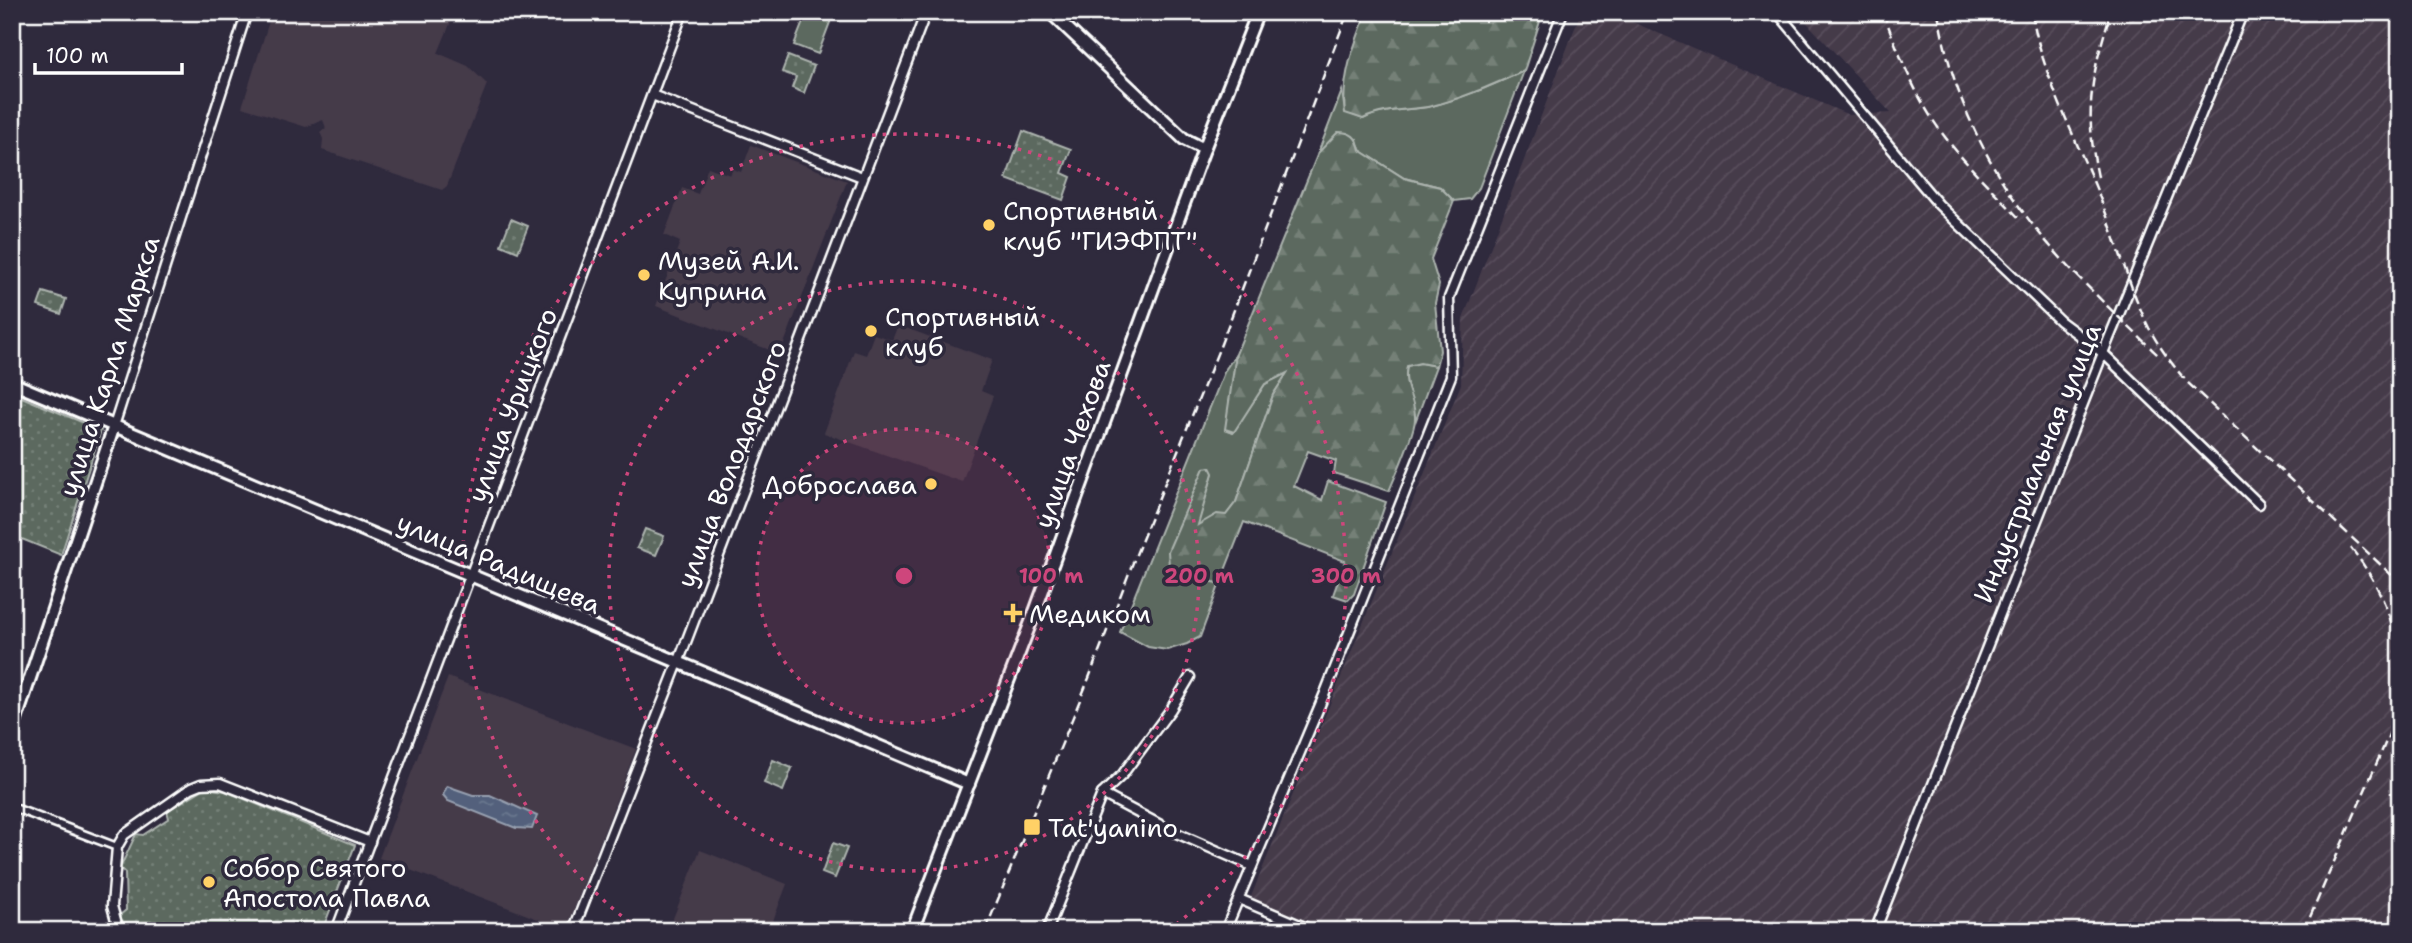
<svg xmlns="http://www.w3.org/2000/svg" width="2412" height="943" font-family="'Shantell Sans',sans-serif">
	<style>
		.built { fill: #453a4a }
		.industrial { fill: url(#industrial-furrows) }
		.grass { fill: #5b695f; stroke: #adb4af; stroke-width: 2 }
		.forest { fill: url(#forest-firs); stroke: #adb4af; stroke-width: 2 }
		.park { fill: url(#park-dots); stroke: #adb4af; stroke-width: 2 }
		.water { fill: url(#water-ripples); stroke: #97a0b0; stroke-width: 2 }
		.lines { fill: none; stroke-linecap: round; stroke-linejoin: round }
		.pedestrian-casing { stroke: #fff; stroke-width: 11 }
		.minor-casing { stroke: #fff; stroke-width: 13 }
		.tertiary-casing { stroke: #fff; stroke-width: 16 }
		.pedestrian { stroke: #2f2a3d; stroke-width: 6 }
		.minor { stroke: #2f2a3d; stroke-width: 8 }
		.tertiary { stroke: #2f2a3d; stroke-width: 10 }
		.rail { stroke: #fff; stroke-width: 2.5; stroke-dasharray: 10 5; stroke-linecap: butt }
		.ring { fill: none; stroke: #ce467c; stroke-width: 3.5; stroke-dasharray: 3.5 7 }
		.poi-dot { fill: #ffd166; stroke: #2f2a3d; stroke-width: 2.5 }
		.labels { text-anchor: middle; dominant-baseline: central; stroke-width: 7; stroke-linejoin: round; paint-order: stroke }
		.poi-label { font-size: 26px; fill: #fff; stroke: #2f2a3d; text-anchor: start }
		.street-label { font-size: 26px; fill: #fff; stroke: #2f2a3d }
		.centre { fill: #ce467c; stroke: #2f2a3d; stroke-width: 3.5 }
		.ring-label { font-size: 21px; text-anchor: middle; font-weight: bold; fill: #ce467c; stroke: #2f2a3d; stroke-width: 7; stroke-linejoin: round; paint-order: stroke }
	</style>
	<defs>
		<pattern id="industrial-furrows" width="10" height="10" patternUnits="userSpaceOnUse" patternTransform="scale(1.75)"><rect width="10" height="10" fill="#453a4a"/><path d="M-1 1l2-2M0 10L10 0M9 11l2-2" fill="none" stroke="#584e5c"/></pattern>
		<pattern id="forest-firs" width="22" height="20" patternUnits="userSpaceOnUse" patternTransform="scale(1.75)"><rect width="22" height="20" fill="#5b695f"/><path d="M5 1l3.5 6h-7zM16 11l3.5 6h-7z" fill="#748077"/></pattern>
		<pattern id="park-dots" width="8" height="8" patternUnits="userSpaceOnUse" patternTransform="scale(1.75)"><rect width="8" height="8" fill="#5b695f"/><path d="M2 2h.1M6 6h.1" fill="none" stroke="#748077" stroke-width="1.8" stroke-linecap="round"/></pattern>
		<pattern id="water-ripples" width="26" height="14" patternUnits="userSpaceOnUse" patternTransform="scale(1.75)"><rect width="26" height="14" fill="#52617c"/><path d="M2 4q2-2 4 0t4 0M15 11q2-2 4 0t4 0" fill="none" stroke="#6c7990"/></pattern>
	</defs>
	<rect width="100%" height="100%" fill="#2f2a3d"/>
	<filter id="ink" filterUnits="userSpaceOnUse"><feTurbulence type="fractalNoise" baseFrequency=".0143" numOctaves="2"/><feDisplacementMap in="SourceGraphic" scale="14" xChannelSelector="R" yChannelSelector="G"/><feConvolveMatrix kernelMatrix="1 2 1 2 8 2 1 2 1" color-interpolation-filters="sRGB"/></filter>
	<g filter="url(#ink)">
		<g class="built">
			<path d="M272 12H455L438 53 468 66 487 84 447 186 442 190 322 150 323 139 320 132 326 128 323 120 306 127 242 107Z"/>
			<path d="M751 145 847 181 780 354 656 306 680 242 664 235 682 188 698 194 708 167 730 175 733 169 741 172Z"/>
			<path d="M898 325 992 360 981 391 993 396 962 482 824 433 854 351 866 355 874 334 892 340Z"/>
			<path d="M448 677 636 749 566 930 379 858Z"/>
			<path d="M700 850 787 884 769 931H668Z"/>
		</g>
		<path class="industrial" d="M1581 12H1609L1849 115 1891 113 1797 12H2400V931H1327L1250 899 1461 384 1463 319Z"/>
		<g class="grass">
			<path d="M807 12H820L832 17 818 54 794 45Z"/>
			<path d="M1524 71 1479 188 1470 199 1454 201 1440 187 1404 178 1360 150 1357 139 1318 153 1342 91 1345 112 1363 119C1385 108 1409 111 1432 106 1464 98 1494 84 1524 71Z"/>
			<path d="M1236 354 1226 429 1233 432 1265 384 1288 372 1273 395 1236 502 1226 515 1197 525 1213 473 1178 577 1220 583 1200 637 1187 644 1167 650 1148 647 1120 632 1225 370Z"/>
			<path d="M1420 363 1436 366 1416 420C1412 402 1403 384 1407 366Z"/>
		</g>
		<g class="forest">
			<path d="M1367 12H1543L1524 71C1494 84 1464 98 1432 106 1409 111 1385 108 1363 119L1345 113C1341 77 1354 45 1367 12Z"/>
			<path d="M1338 132C1352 132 1357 137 1360 150L1404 178 1440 187 1454 201 1431 259 1439 285 1435 303 1440 351 1436 366 1420 363 1407 366C1402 388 1416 399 1415 419 1415 432 1395 477 1389 491L1334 473 1336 461 1308 451 1294 486 1322 500 1328 481 1386 502 1354 594 1348 600 1333 595 1345 561 1244 522 1220 583 1178 577 1169 566 1168 551 1204 468 1210 467 1213 473 1198 525 1217 514 1226 515 1236 502 1273 395 1287 373 1265 384 1234 432 1225 429 1236 354 1318 153Z"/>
		</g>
		<g class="park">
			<path d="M788 56 814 66 804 93 792 88 796 77 782 72Z"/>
			<path d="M1023 131 1071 149 1062 173 1071 177 1063 200 1006 179Z"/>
			<path d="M511 219 528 226 518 252 501 245Z"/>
			<path d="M43 292 66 299 61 314 38 306Z"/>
			<path d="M12 393 101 430 61 555 12 535Z"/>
			<path d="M645 529 664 536 656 555 637 548Z"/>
			<path d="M773 760 792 768 783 791 764 783Z"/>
			<path d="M205 788 225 791 355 845 322 931H124L120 915 126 910 125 873 120 868 136 834 143 835 169 818 167 811Z"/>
			<path d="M833 843 847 848 835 878 822 873Z"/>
		</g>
		<path class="water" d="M447 786 473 795H490L537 816 532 829 516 828 448 801 443 795Z"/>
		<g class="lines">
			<defs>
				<path id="pedestrian" d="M12 807 117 847"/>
				<g id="minor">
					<path d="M1777 12 1939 205 2060 321 2103 353 2259 504"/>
					<path d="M652 95 862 177"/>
					<path d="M114 426 247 12"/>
					<path d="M1102 794 1172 831 1252 866"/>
					<path d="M1239 899 1314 931"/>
					<path d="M119 931 112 906 117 847 124 835 191 788 201 784 220 783 370 842"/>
					<path d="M336 931 683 12"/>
					<path d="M573 931 683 650 926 12"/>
					<path d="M1047 931 1102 794 1122 775 1171 709 1190 677"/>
					<path d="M1225 931 1325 693 1451 376 1449 298 1563 12"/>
					<path d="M1875 931 2103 353 2243 12"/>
				</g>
				<g id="tertiary">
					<path d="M1050 12 1184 139 1204 149"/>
					<path d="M12 383 969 784"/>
					<path d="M12 732 114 426"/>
					<path d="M912 931 1036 609 1204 149 1258 12"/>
				</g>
			</defs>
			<use href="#pedestrian" class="pedestrian-casing"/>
			<use href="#minor" class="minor-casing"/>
			<use href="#tertiary" class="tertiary-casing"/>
			<use href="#pedestrian" class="pedestrian"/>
			<use href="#minor" class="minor"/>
			<use href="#tertiary" class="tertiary"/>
			<g class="rail">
				<path d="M1883 12C1899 54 1915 97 1942 133 1964 163 1992 189 2018 217"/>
				<path d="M1938 12C1951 97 1994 182 2051 247 2085 286 2123 321 2160 357"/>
				<path d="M2032 12C2041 73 2075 136 2098 193 2116 237 2128 285 2149 328 2159 347 2172 364 2186 381L2400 583"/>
				<path d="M2098 177C2084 111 2091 75 2111 12"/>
				<path d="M2400 388C2394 424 2395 460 2400 496"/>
				<path d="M2351 548C2381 586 2398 626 2400 674"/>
				<path d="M985 931 1089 678 1137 552 1221 344 1348 12"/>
				<path d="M2304 931 2391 730 2397 703 2400 680"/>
			</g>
		</g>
	</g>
	<circle cx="904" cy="576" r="147" fill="#ce467c" fill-opacity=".12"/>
	<g class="ring">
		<circle cx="904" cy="576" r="147"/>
		<circle cx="904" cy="576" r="295"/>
		<path d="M638 929A442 442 0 1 1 1170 929"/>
	</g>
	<g class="poi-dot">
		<circle cx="989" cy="225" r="7"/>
		<circle cx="644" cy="275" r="7"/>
		<circle cx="871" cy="331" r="7"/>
		<circle cx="931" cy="484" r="7"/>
		<path d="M1009.5 602.5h7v7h7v7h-7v7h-7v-7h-7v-7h7z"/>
		<rect x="1023" y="818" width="18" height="18" rx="3.5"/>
		<circle cx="209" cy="882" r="7"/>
	</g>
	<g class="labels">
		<g class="poi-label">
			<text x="1003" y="210">Спортивный<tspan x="1003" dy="30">клуб "ГИЭФПТ"</tspan></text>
			<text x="658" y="260">Музей А.И.<tspan x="658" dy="30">Куприна</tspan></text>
			<text x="885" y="316">Спортивный<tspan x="885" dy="30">клуб</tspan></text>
			<text x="917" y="484" text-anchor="end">Доброслава</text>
			<text x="1029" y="613">Медиком</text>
			<text x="1048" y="827">Tat'yanino</text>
			<text x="223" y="867">Собор Святого<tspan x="223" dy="30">Апостола Павла</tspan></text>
		</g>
		<g class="street-label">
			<text transform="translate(109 366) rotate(-72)">улица Карла Маркса</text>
			<text transform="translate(512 405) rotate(-69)">улица Урицкого</text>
			<text transform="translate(1072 444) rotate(-70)">улица Чехова</text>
			<text transform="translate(2037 463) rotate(-68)">Индустриальная улица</text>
			<text transform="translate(731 464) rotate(-69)">улица Володарского</text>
			<text transform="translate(499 563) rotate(23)">улица Радищева</text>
		</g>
	</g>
	<circle cx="904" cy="576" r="10" class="centre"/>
	<g class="ring-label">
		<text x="1051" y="583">100 m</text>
		<text x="1199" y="583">200 m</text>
		<text x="1346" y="583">300 m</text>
	</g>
	<rect width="2412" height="943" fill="none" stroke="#2f2a3d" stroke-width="42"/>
	<rect x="21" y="21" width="2370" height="901" fill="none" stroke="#fff" stroke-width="2.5" filter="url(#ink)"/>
	<path d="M35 63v10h147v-10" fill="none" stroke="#ffffff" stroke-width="3.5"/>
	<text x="46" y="63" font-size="21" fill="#ffffff" stroke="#2f2a3d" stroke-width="5" paint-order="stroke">100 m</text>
</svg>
